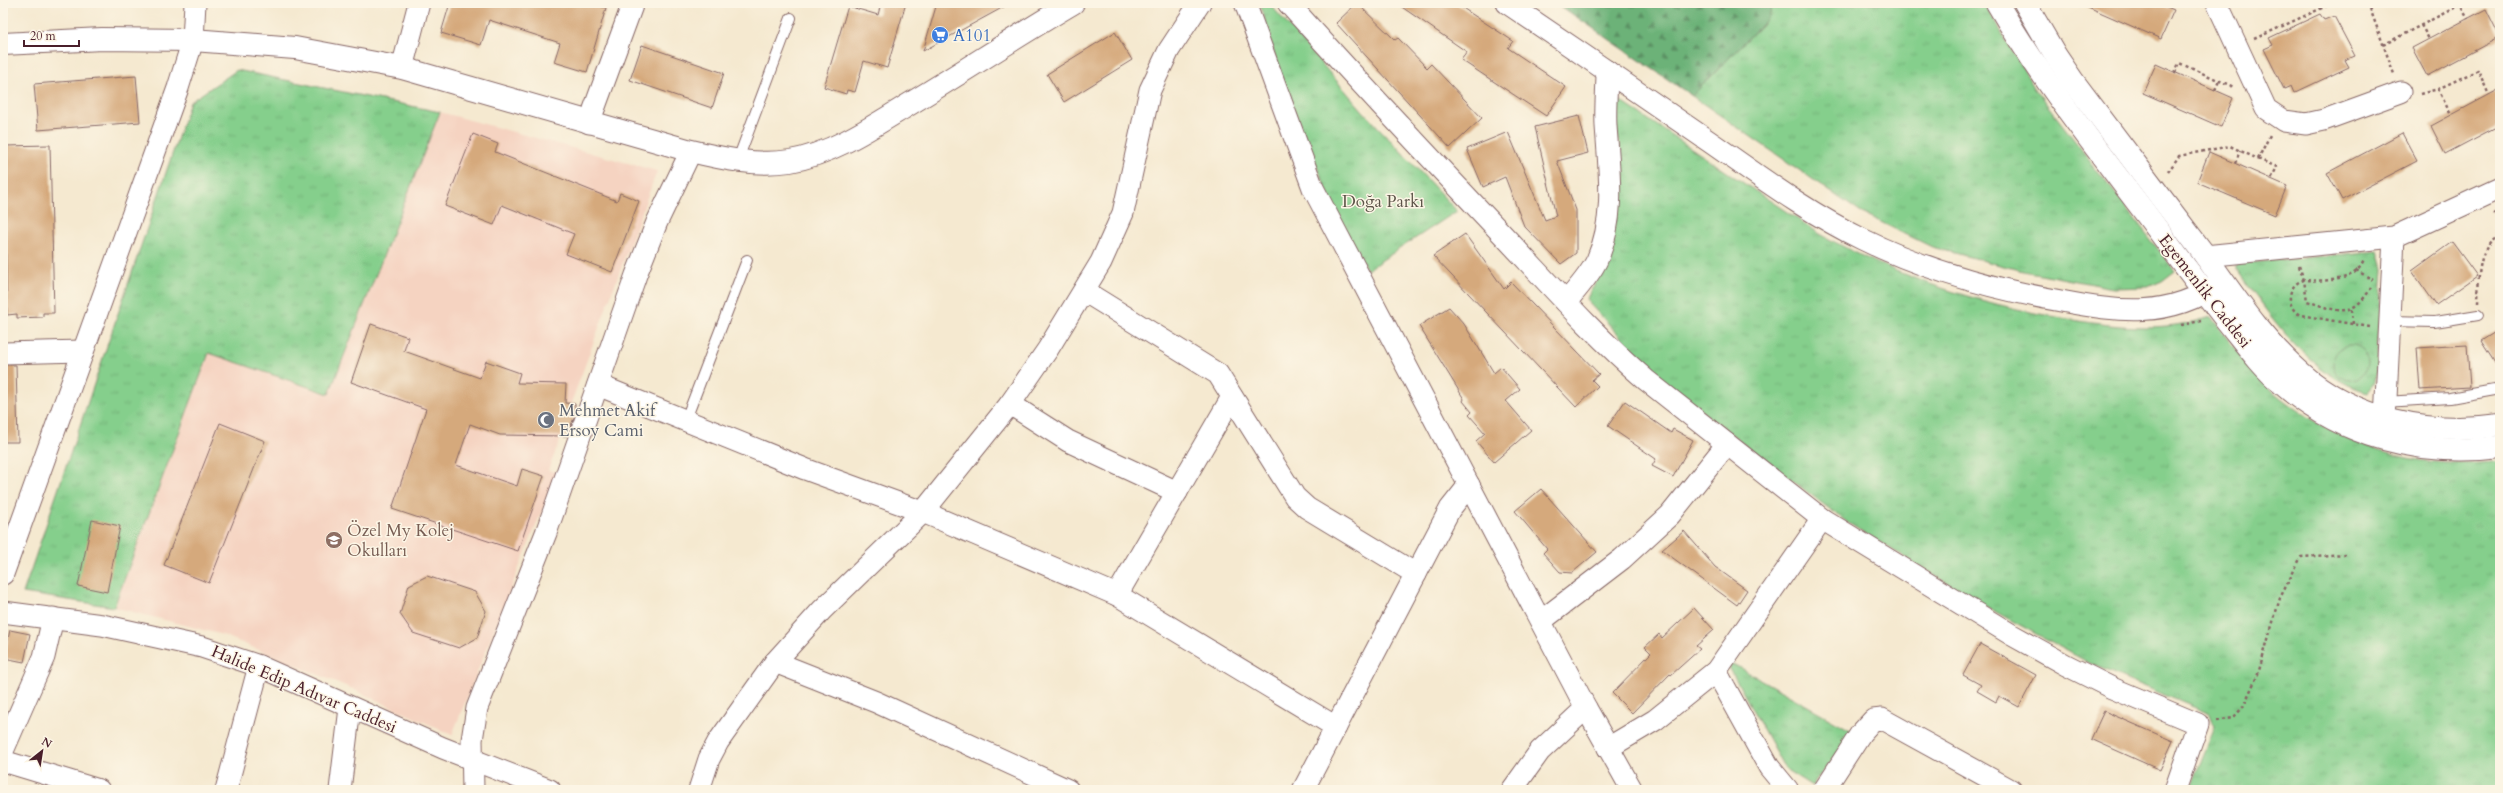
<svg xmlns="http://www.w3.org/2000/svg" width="2503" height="793" font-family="Cardo,serif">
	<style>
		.built { fill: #f5d3c1 }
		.grass { fill: url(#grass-tufts); stroke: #68775c }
		.forest { fill: url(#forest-firs); stroke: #5b6852 }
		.pitch { fill: #85cf8c; stroke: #68775c }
		.building { fill: #d5a97b }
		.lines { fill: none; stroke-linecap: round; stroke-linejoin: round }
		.lane-casing { stroke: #866665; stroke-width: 12 }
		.street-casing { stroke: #866665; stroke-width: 23 }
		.secondary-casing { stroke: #866665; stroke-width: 24 }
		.path { stroke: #866665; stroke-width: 2.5; stroke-dasharray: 3 3; stroke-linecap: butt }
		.lane { stroke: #fff; stroke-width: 10 }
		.street { stroke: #fff; stroke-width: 21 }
		.secondary { stroke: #fff; stroke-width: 22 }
		.labels { text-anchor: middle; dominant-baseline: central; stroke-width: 3; stroke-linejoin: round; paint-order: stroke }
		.shop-label { font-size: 17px; fill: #366cbe; stroke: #fcf5e5; text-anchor: start }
		.park-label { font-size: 17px; fill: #5c5448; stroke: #fcf5e5 }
		.street-label { font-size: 17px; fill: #4a1f2b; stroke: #fcf5e5 }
		.worship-label { font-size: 17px; fill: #5b616d; stroke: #fcf5e5; text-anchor: start }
		.education-label { font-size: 17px; fill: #785e54; stroke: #fcf5e5; text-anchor: start }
	</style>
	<defs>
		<pattern id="grass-tufts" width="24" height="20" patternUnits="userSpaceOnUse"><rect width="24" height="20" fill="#85cf8c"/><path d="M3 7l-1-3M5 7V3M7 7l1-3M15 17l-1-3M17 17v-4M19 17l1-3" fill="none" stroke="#74b179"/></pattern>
		<pattern id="forest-firs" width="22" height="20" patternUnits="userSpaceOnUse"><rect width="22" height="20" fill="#6cb278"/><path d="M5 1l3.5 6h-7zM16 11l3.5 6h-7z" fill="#5b9063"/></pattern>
	</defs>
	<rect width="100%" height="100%" fill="#fcf5e5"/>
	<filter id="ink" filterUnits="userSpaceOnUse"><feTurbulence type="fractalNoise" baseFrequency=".025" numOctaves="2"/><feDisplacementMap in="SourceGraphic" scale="8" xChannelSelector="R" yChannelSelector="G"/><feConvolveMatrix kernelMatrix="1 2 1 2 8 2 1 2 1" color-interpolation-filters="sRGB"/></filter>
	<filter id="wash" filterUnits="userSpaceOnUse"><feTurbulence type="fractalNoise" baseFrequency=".012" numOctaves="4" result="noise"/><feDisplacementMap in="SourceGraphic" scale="16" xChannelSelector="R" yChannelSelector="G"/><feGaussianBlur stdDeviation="0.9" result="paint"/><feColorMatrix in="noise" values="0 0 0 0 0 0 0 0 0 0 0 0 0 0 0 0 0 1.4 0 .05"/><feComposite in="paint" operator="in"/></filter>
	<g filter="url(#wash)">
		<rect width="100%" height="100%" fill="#f5e9d0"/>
		<path class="built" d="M440 112 657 171 571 403H565V384L517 435 562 436 548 470 557 473 452 735 353 689 223 635 114 607 209 353 329 394Z"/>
		<g class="grass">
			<path d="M1260 3H1269L1362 110 1457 211 1367 270 1342 226 1283 85Z"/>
			<path d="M1773 3H1984L2035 89 2175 271 2162 281 2148 287 2113 288 2019 270 1932 247 1860 212 1692 96 1769 17Z"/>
			<path d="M237 70 440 112 329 394 209 353 114 607 23 593 190 102Z"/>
			<path d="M1619 100 1820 234C1896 277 1976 303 2062 318 2112 327 2162 333 2211 317 2231 343 2251 373 2276 394 2339 446 2419 472 2500 461V790H2190L2215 727 2210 714 2091 664 1985 606 1848 523 1663 382 1586 300 1604 266 1620 183 1621 155 1616 123Z"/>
			<path d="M2378 251 2383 269 2375 383 2368 392C2312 378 2268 314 2237 270V264Z"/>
			<path d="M1731 663 1854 732 1812 786 1785 769 1729 667Z"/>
		</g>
		<path class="forest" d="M1556 3H1773L1769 17 1692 96Z"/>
		<circle class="pitch" cx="2350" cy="363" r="17"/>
		<g id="blocks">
			<g class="building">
				<path d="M450 3H589L606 8 587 72 554 62 560 43 489 20 481 45 441 33Z"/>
				<path d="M881 3H906L887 68 864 61 855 92 847 90 846 94 824 87 848 6 878 15Z"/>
				<path d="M937 3H1011L923 51Z"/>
				<path d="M1357 3 1395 40 1398 38 1427 68 1431 64 1482 118 1450 148 1336 23Z"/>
				<path d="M1396 3H1455L1513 41 1508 48 1566 87 1546 116 1461 60 1467 52Z"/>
				<path d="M2079 3H2157L2174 10 2161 39Z"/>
				<path d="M2486 9 2500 37 2427 76 2412 48Z"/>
				<path d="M2320 14 2324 20 2334 16 2355 56 2345 60 2349 67 2294 93 2291 86 2284 89 2264 49 2273 45 2269 38Z"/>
				<path d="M1115 32 1132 60 1064 102 1047 74Z"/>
				<path d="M642 45 724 73 712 108 630 80Z"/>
				<path d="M2156 64 2233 98 2221 127 2143 93Z"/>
				<path d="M136 76 140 122 38 130 34 84Z"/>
				<path d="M2500 89V125L2445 154 2431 126Z"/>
				<path d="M1579 116 1588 153 1557 161 1576 210V253L1561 264 1524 226 1505 177 1483 187 1467 149 1508 132 1545 220 1556 216 1535 127Z"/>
				<path d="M2402 133 2417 161 2342 200 2327 173Z"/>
				<path d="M473 134 498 144 495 152 617 201 620 193 639 201 612 272 566 254 574 234 502 205 494 225 445 206Z"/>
				<path d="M50 145 54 313H43V317L17 318V314L7 315 4 146Z"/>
				<path d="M2209 152 2287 186 2275 215 2197 182Z"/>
				<path d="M1465 234 1504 289 1511 282 1599 374 1592 380 1598 386 1576 407 1433 256Z"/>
				<path d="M2452 242 2477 276 2436 305 2412 271Z"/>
				<path d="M1449 307 1464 324 1494 373 1501 367 1520 389 1506 401 1531 430 1494 462 1476 441 1485 433 1469 415 1472 412 1463 401 1464 399 1419 326Z"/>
				<path d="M371 324 408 337 404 351 480 378 486 361 520 373 517 383 566 384 565 403 575 404V415L567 436 500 435 470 424 456 465 517 486 522 469 544 476 518 551 392 509 426 409 351 382Z"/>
				<path d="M2500 329V371L2481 341Z"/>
				<path d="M2467 345 2470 387 2420 390 2417 348Z"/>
				<path d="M3 365H16L18 442H3Z"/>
				<path d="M1625 401 1671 433 1673 429 1693 440 1673 477 1652 466 1656 459 1608 426Z"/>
				<path d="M220 423 265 441 209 583 164 565Z"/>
				<path d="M1541 489 1597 552 1572 573 1560 572 1543 553 1547 549 1515 511Z"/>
				<path d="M92 520 120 526 107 592 78 586Z"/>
				<path d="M1684 531 1715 567 1747 590 1737 605 1662 550Z"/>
				<path d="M427 576 475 592 486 611 477 638 459 648 413 633 400 614 409 585Z"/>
				<path d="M1694 608 1714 630 1696 646 1700 649 1671 675 1670 674 1632 713 1612 693 1651 653 1645 647 1659 634 1662 638Z"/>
				<path d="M10 630 30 634 24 662 4 658Z"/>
				<path d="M1980 644 2036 675 2019 707 1999 696 1996 702 1977 691 1981 685 1963 675Z"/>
				<path d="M2104 711 2173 741 2160 770 2091 739Z"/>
			</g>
		</g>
	</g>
	<g filter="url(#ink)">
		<use href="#blocks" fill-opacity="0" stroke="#866665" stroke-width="1"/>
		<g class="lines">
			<defs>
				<g id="lane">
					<path d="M737 162 791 18"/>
					<path d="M2389 321 2435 322 2478 315"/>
					<path d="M2385 402 2450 398 2500 389"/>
					<path d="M686 419 747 260"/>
				</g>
				<g id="street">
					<path d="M1245 3 1313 188 1586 708 1632 790"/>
					<path d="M1288 3C1359 82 1431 159 1504 236 1550 285 1595 336 1646 380L1822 519 2012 635 2066 665 2112 688 2198 724 2175 790"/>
					<path d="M1507 3C1575 49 1642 95 1710 142 1759 176 1808 213 1862 239 1925 270 1993 289 2061 301 2119 312 2169 319 2220 283"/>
					<path d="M2217 3 2266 109 2284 121 2306 124 2324 120 2401 92"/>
					<path d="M402 68 419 3"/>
					<path d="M589 123 633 3"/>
					<path d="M2205 256 2394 237 2500 188"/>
					<path d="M1084 291 1218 374 1295 497 1307 508 1416 574"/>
					<path d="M1566 302C1577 289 1590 275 1597 260 1616 217 1609 171 1606 126 1605 108 1607 89 1607 71"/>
					<path d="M3 353 82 351"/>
					<path d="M598 385 805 469 923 512 1117 595 1336 727"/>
					<path d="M1010 404 1068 441 1177 492"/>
					<path d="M2385 419 2394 237"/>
					<path d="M3 574 178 88 193 40 195 3"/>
					<path d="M1117 595 1232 397"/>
					<path d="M3 612 102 625 202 647 259 666 443 748 550 790"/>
					<path d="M1541 621 1622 559 1670 515 1727 444"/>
					<path d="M775 662 876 702 1068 790"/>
					<path d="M1716 671 1769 767 1788 790"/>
					<path d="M1608 748 1655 720 1716 671 1822 519"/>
					<path d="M3 751 44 657 53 618"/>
					<path d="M3 761 99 790"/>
					<path d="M226 790 259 666"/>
					<path d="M340 790 350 708"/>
					<path d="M473 790 472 740 477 708 546 533 636 275 657 222 691 151"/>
					<path d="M699 790 709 759 718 742 775 662 822 610 923 512 1010 404 1048 349 1101 262 1123 213 1150 90 1169 50 1200 3"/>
					<path d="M1303 790 1450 509 1469 485"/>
					<path d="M1512 790 1540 751 1586 708"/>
					<path d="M1824 790 1861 733 1873 720 1882 719 2011 790"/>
				</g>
				<g id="secondary">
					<path d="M1997 3C2040 77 2092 143 2143 210 2171 247 2198 285 2227 321 2244 342 2260 365 2281 383 2342 437 2421 457 2500 447"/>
					<path d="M2025 3 2056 56 2073 81C2116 138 2158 194 2201 250 2231 291 2261 338 2300 372 2354 420 2430 435 2500 425"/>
					<path d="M3 44 102 39 193 40 295 48 402 68 691 151C724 159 756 166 790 161 832 154 872 127 908 105 963 72 1017 36 1073 3"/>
				</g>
			</defs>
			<use href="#lane" class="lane-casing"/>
			<use href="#street" class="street-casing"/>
			<use href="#secondary" class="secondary-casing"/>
			<g class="path">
				<path d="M2191 3 2199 6"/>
				<path d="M2368 3 2394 74"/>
				<path d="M2421 25 2429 39"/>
				<path d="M2254 39 2333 3"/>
				<path d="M2383 45 2460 5 2468 19"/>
				<path d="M2175 73 2179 63 2234 87"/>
				<path d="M2438 89 2451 115"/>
				<path d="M2215 90 2219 81"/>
				<path d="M2420 94 2438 89 2478 70 2489 95"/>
				<path d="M2258 159 2277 167 2271 179"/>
				<path d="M2235 163 2240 151"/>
				<path d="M2168 172 2179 156 2230 146 2258 159 2270 135"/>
				<path d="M2493 213 2500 219"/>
				<path d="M2299 266 2304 280C2325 281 2355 283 2364 260"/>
				<path d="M2356 270 2373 280"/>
				<path d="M2478 303C2479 280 2476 247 2500 236"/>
				<path d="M2352 309 2353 325"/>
				<path d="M2181 325 2201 321"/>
				<path d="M2370 327 2300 315C2285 307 2287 284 2304 280L2307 301C2337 311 2351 320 2371 288"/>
				<path d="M2217 721 2233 718 2243 707 2258 674 2280 598 2301 557 2345 554"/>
			</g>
			<use href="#lane" class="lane"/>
			<use href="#street" class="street"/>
			<use href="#secondary" class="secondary"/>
		</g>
	</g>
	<defs>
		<symbol id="supermarket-disc" viewBox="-11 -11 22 22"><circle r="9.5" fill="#3f7fe0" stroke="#fcf5e5"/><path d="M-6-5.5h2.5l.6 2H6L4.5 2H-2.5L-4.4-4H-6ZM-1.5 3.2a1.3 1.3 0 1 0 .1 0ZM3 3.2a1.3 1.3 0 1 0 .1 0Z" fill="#fff"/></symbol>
		<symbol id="mosque-disc" viewBox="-11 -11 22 22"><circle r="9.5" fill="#6b7280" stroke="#fcf5e5"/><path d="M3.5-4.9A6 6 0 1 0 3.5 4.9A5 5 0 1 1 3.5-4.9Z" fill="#fff"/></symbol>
		<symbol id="school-disc" viewBox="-11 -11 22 22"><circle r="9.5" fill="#8d6e63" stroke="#fcf5e5"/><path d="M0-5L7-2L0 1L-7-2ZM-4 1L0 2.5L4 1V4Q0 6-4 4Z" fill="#fff"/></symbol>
	</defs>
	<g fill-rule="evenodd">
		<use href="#supermarket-disc" x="930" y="25" width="20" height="20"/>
		<use href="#mosque-disc" x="536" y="410" width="20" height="20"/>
		<use href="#school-disc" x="324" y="530" width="20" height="20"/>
	</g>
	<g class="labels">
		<g class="shop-label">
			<text x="953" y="35">A101</text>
		</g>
		<g class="park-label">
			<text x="1383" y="201">Doğa Parkı</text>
		</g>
		<g class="street-label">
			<text transform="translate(2205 291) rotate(52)">Egemenlik Caddesi</text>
			<text transform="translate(304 689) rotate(23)">Halide Edip Adıvar Caddesi</text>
		</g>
		<g class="worship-label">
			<text x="559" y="410">Mehmet Akif<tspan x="559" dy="20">Ersoy Cami</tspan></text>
		</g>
		<g class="education-label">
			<text x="347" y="530">Özel My Kolej<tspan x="347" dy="20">Okulları</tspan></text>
		</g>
	</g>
	<rect width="2503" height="793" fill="none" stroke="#fcf5e5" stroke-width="16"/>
	<g transform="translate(42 751) rotate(30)" stroke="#fcf5e5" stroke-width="3" paint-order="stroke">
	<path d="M0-3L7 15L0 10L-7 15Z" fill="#4a1f2b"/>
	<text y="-6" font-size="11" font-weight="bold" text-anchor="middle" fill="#4a1f2b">N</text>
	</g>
	<path d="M24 40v6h55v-6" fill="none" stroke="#4a1f2b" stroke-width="2"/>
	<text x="30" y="40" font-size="12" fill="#4a1f2b" stroke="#fcf5e5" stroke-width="3" paint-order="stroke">20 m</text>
</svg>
